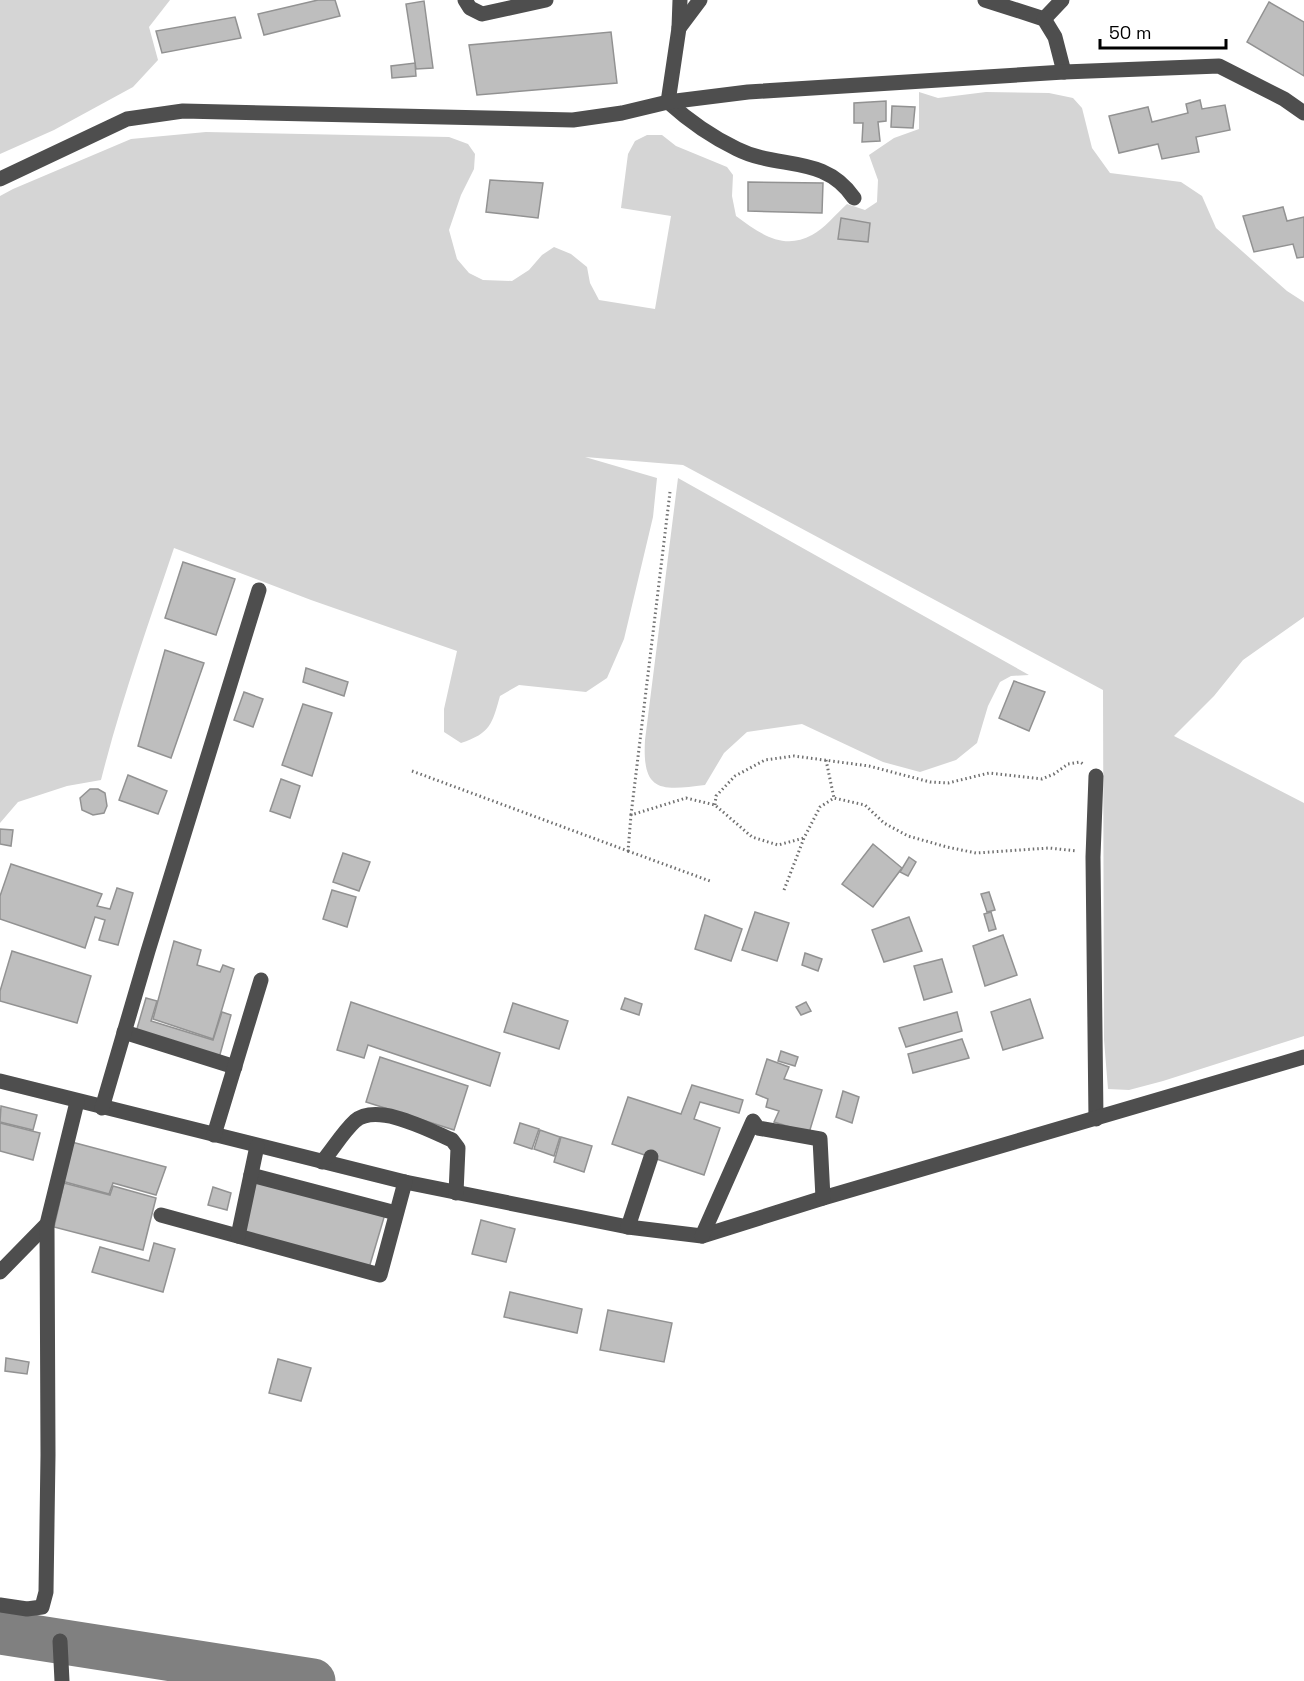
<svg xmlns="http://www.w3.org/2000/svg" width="1304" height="1681" font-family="'Space Grotesk',sans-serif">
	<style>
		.green { fill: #d5d5d5 }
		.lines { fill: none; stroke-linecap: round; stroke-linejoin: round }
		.taxiway { stroke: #808080; stroke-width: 45 }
		.building { fill: #bebebe; stroke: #929292; stroke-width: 1.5 }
		.path { stroke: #707070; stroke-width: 3; stroke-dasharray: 1.5 3; stroke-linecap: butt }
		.minor { stroke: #4e4e4e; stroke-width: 15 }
	</style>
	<rect width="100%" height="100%" fill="#fff"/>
	<g class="green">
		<path d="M0 0H170L149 27 158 60 133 87 54 130 0 154Z"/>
		<path d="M919 92 938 98 986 92 1049 93 1073 98 1082 108 1092 148 1110 173 1181 182 1202 196 1216 228 1287 291 1304 302V617L1243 660 1214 696 1174 736 1304 803V1036L1163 1081 1129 1090 1108 1089 1104 1040 1103 690 683 465 585 457 657 478 653 517 624 639 607 678 586 692 519 685 500 696C492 724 491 733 461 743L444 732V709L457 651 311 600 174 548C148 625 121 701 101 780L67 786 18 802 0 823V196L13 189 131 139 206 132 449 137 468 144 475 154 474 169 461 195 449 230 457 259 469 273 483 280 512 281 529 270 542 255 554 247 571 254 587 267 590 283 599 300 655 309 671 216 621 208 628 154 635 141 647 135H662L676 146 727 167 733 175 732 196 736 216C759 233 783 251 812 235 824 229 836 214 847 204L865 210 877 202 878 180 869 155 894 138 919 129Z"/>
		<path d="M678 478 1029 675 1011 676 1000 682 988 706 977 743 956 760 920 772 883 762 802 724 747 732 724 753 705 785C660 791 642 792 645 740Z"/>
	</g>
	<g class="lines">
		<path class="taxiway" d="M0 1632 313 1681"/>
	</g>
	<g class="building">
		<path d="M318 0H335L340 16 264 35 258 14Z"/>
		<path d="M424 1 433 68 416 69 406 4Z"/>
		<path d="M1269 2 1304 22V76L1247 42Z"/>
		<path d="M235 17 241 38 162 53 156 31Z"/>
		<path d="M611 32 617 83 477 95 469 45Z"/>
		<path d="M415 63 416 76 392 78 391 66Z"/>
		<path d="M1200 100 1202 109 1225 105 1230 130 1196 137 1199 152 1162 159 1158 144 1119 153 1109 116 1148 107 1152 122 1188 113 1186 104Z"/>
		<path d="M886 101V121L878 122 880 141 862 142 863 123H854V103Z"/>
		<path d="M892 106 915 107 913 128 891 127Z"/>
		<path d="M490 180 543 183 538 218 486 212Z"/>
		<path d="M748 182 823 183 822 213 748 211Z"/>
		<path d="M1283 207 1287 221 1304 217V257L1297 258 1293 244 1254 252 1243 216Z"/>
		<path d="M841 218 870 223 868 242 838 239Z"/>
		<path d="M183 562 235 579 216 635 165 618Z"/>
		<path d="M165 650 204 663 171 758 138 746Z"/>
		<path d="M306 668 348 682 344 696 303 682Z"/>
		<path d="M1014 681 1045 692 1029 731 999 718Z"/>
		<path d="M244 692 263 699 253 727 234 720Z"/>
		<path d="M303 704 332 713 312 776 282 765Z"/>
		<path d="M128 775 167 791 158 814 119 800Z"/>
		<path d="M281 779 300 786 290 818 270 811Z"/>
		<path d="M90 789H98L105 793 107 806 104 813 93 815 82 810 80 798Z"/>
		<path d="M0 829 13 830 11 846 0 844Z"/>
		<path d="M873 844 902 868 873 907 842 884Z"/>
		<path d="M343 853 370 862 359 891 333 882Z"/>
		<path d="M909 857 916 862 908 876 900 872Z"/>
		<path d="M11 864 102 894 97 906 110 909 117 888 133 893 118 945 99 940 105 920 95 917 85 948 0 919V896Z"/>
		<path d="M332 890 356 897 347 927 323 919Z"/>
		<path d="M989 892 995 910 987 912 981 894Z"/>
		<path d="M755 912 789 923 777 961 742 950Z"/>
		<path d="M991 912 996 929 989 931 984 914Z"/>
		<path d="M705 915 742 929 731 961 695 949Z"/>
		<path d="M909 917 922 951 884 962 872 930Z"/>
		<path d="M1003 935 1017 975 985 986 973 946Z"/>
		<path d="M174 941 201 950 197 965 220 972 223 965 234 969 213 1039 153 1019Z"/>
		<path d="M12 951 91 976 77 1023 0 1001V991Z"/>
		<path d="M805 953 822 959 818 971 802 965Z"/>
		<path d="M942 959 952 992 924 1000 914 966Z"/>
		<path d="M146 998 157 1001 151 1021 213 1040 222 1012 231 1015 219 1058 136 1032Z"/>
		<path d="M625 998 642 1004 639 1015 621 1009Z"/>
		<path d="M1030 999 1043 1038 1003 1050 991 1012Z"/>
		<path d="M351 1002 500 1053 490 1086 368 1045 364 1058 337 1050Z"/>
		<path d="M806 1002 811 1011 801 1015 796 1007Z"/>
		<path d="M513 1003 568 1021 559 1049 504 1032Z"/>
		<path d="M957 1012 962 1031 906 1047 899 1028Z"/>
		<path d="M962 1039 969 1058 913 1073 908 1054Z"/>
		<path d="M781 1051 798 1057 795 1066 778 1061Z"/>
		<path d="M380 1057 468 1086 454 1130 366 1102Z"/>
		<path d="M767 1059 789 1067 784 1079 822 1090 809 1133 774 1122 779 1111 766 1107 768 1099 756 1094Z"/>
		<path d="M692 1085 743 1100 739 1113 700 1102 694 1119 720 1128 704 1175 612 1144 628 1097 681 1114Z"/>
		<path d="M843 1091 859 1097 852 1123 836 1117Z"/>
		<path d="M1 1106 37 1115 33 1130 0 1122Z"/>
		<path d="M0 1123 40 1133 33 1160 0 1151Z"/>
		<path d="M520 1123 539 1129 532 1149 514 1143Z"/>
		<path d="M540 1130 560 1137 554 1156 534 1149Z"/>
		<path d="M561 1137 592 1146 584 1172 554 1162Z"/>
		<path d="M68 1141 166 1167 156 1195 113 1183 109 1194 58 1180Z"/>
		<path d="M253 1180 385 1214 369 1268 240 1233Z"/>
		<path d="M64 1183 110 1195 113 1186 156 1198 143 1250 54 1227Z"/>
		<path d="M213 1187 231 1193 227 1210 208 1205Z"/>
		<path d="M481 1220 515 1229 506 1262 472 1254Z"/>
		<path d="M154 1243 175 1249 163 1292 92 1272 100 1247 149 1261Z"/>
		<path d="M510 1292 582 1309 577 1333 504 1317Z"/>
		<path d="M608 1310 672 1323 664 1362 600 1350Z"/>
		<path d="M6 1358 29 1362 27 1374 5 1371Z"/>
		<path d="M278 1359 311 1368 301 1401 269 1393Z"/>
	</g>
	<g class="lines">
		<g class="path">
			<path d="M826 760 834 798"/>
			<path d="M412 771 628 851 631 815 686 798 715 805 752 837 778 845 804 838"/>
			<path d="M715 805 716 796 735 776 765 760 794 756 869 766 930 782 948 783 989 773 1042 779 1054 774 1068 764 1080 762 1085 765"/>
			<path d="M631 815 670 492"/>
			<path d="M628 851 710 881"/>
			<path d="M784 890 804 838 820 807 834 798 865 805 884 823 908 836 947 847 976 853 1049 848 1077 851"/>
		</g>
		<g class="minor">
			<path d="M465 0 470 8 482 14 546 0"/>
			<path d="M680 0 679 28 668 102C689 121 712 137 737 149 779 170 824 154 854 198"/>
			<path d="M985 0 1044 19 1055 37 1064 72"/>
			<path d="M1044 19 1062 0"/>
			<path d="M679 28 700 0"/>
			<path d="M0 179 127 119 183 111 573 120 622 113 668 102 748 92 1064 72 1219 66 1284 99 1304 113"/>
			<path d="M1096 776 1093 857 1096 1119"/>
			<path d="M124 1032 235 1067"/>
			<path d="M0 1081 405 1182 628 1227 702 1236 823 1198 1304 1057"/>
			<path d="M102 1108 148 951 259 590"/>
			<path d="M214 1135 261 980"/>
			<path d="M322 1162C333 1149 343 1132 355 1121 377 1102 429 1130 452 1140L458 1148 456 1193"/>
			<path d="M251 1175 396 1213"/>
			<path d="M161 1215 380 1275 405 1182"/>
			<path d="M628 1227 651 1157"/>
			<path d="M238 1236 257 1146"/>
			<path d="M702 1236 753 1121 758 1128 820 1139 823 1198"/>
			<path d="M0 1272 47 1224 77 1102"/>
			<path d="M0 1605 27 1609 42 1607 46 1592 48 1455 47 1224"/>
			<path d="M60 1641 62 1681"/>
		</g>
	</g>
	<path d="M1100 39v9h126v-9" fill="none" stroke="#000000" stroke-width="3"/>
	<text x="1109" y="39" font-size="18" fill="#000000" stroke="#ffffff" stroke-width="4.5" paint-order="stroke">50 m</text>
</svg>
